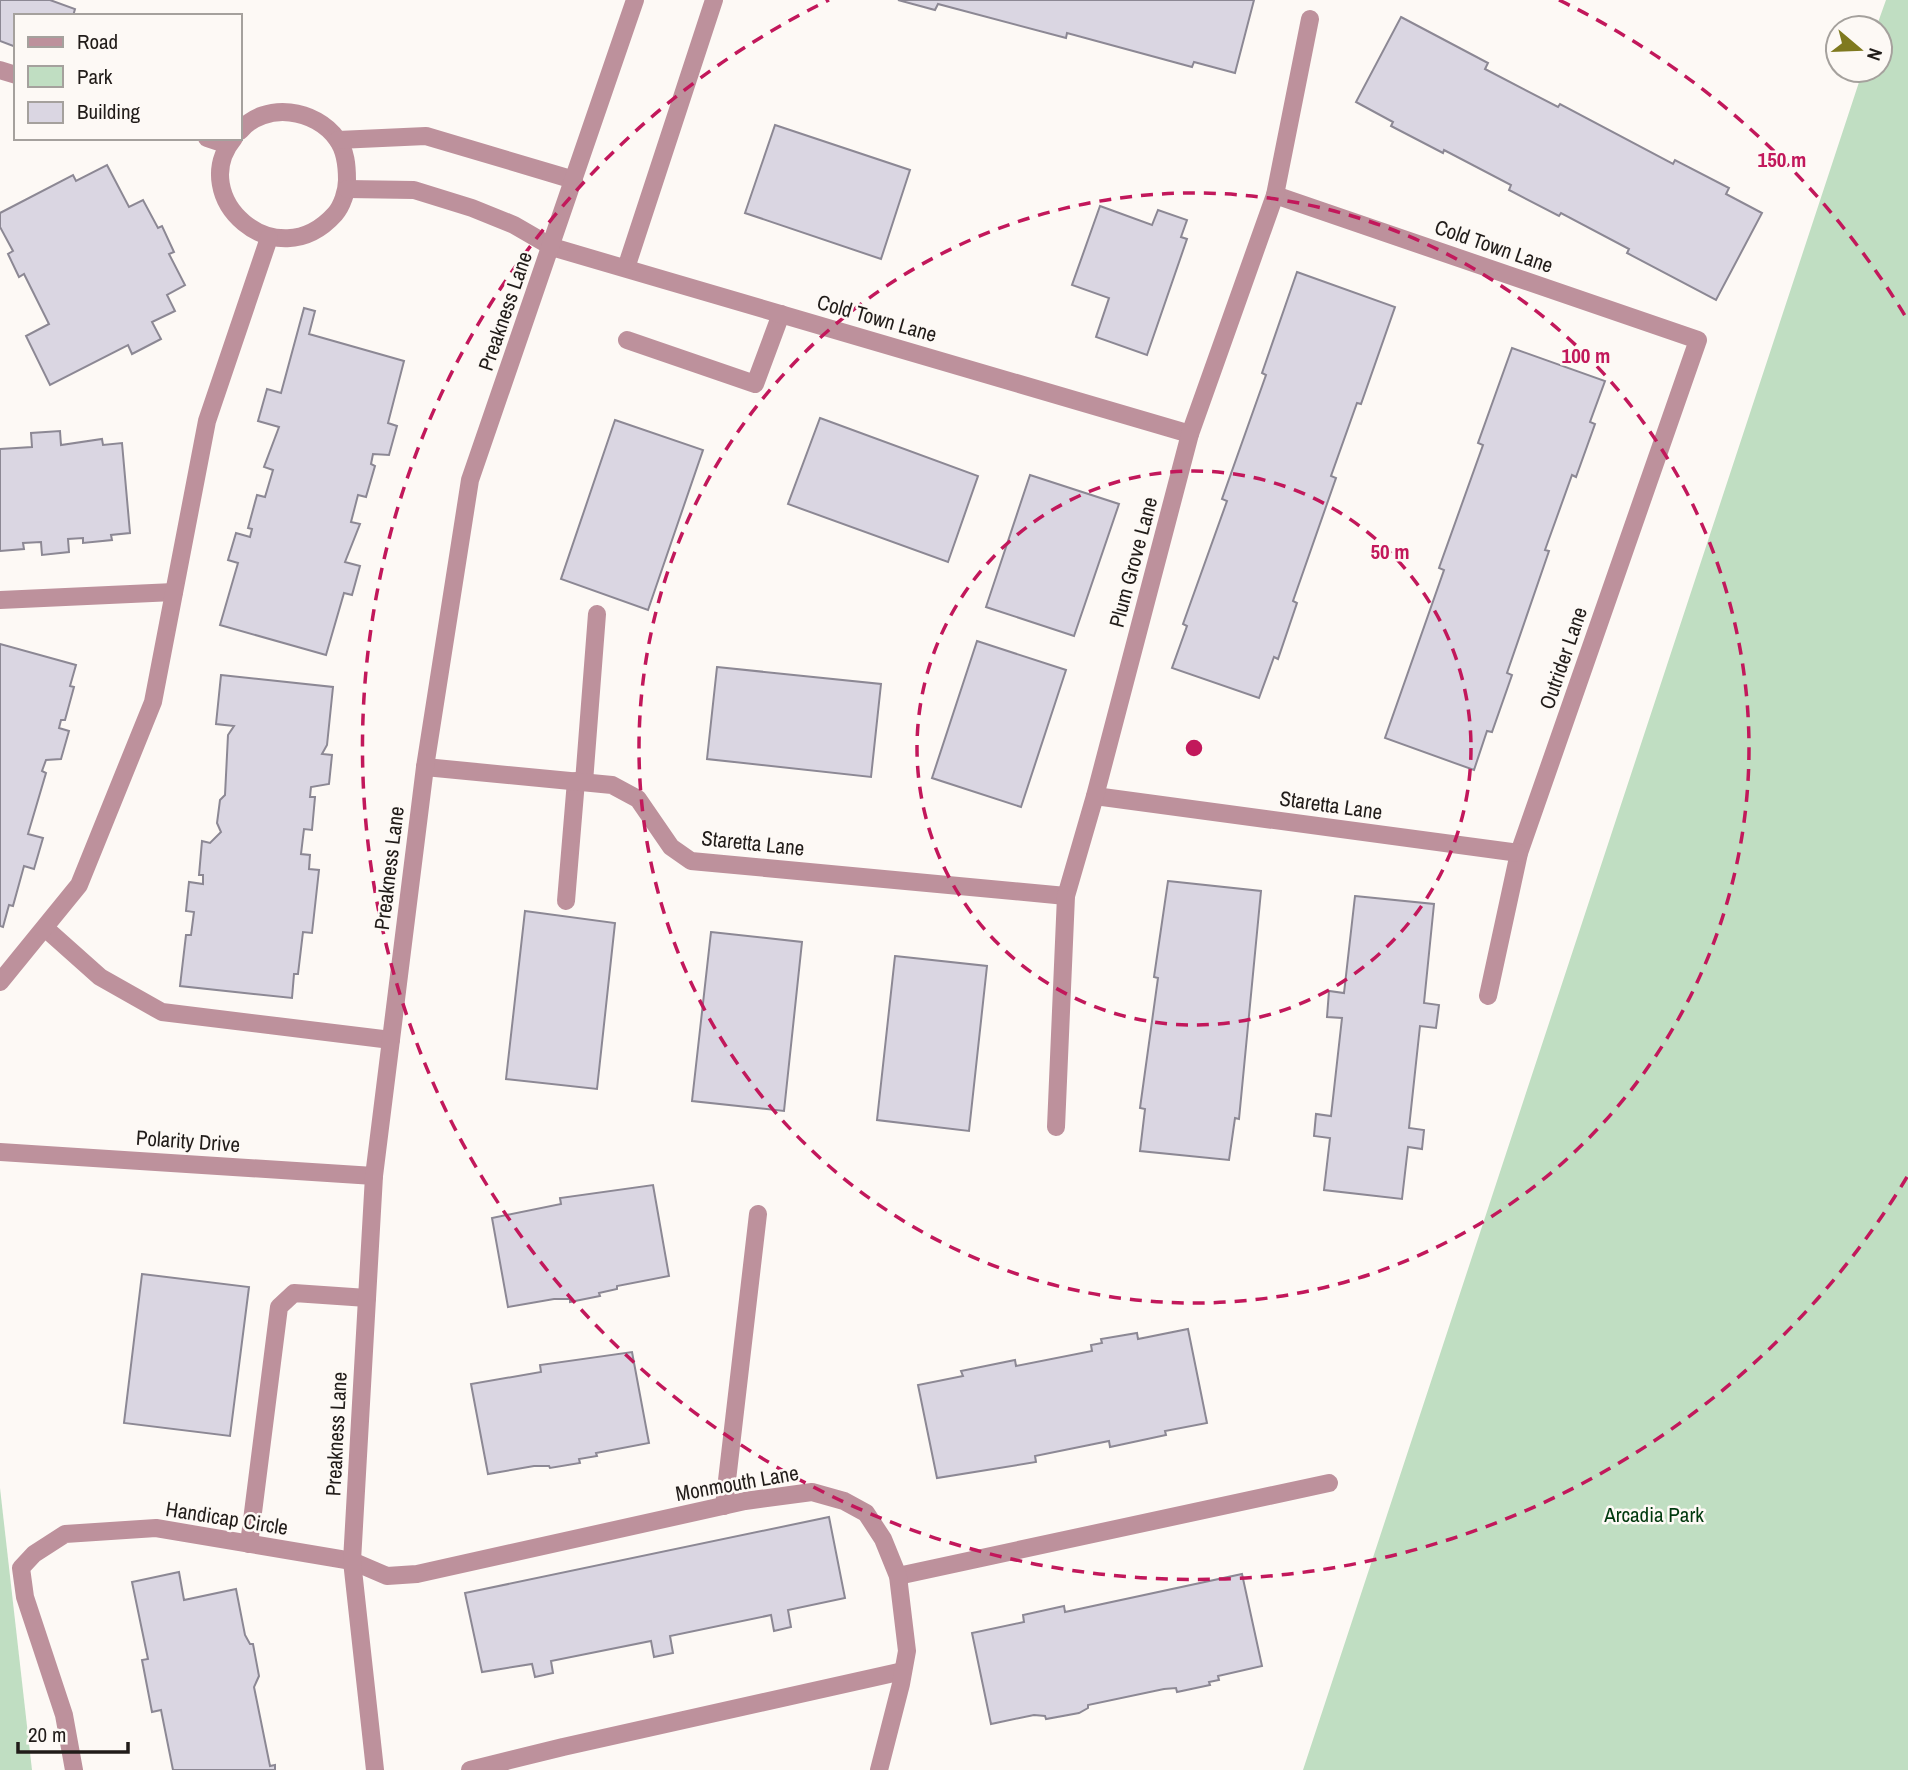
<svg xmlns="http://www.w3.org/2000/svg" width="1908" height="1770" font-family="'Archivo Narrow',sans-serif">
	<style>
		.green { fill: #c0dec2 }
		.building { fill: #dad6e2; stroke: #8c8894; stroke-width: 2 }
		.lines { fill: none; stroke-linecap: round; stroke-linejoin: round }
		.lane { stroke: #bd919c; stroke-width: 18 }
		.street { stroke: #bd919c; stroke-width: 18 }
		.ring { fill: none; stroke: #c2185b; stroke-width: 3.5; stroke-dasharray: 12 9 }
		.labels { text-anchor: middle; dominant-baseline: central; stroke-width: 5; stroke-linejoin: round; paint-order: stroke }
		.street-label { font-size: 21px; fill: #211c19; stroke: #fdf9f5 }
		.park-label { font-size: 21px; fill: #00390e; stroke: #fdf9f5 }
		.centre { fill: #c2185b; stroke: #fdf9f5; stroke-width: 3.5 }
		.ring-label { font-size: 21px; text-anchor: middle; font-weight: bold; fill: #c2185b; stroke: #fdf9f5; stroke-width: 5; stroke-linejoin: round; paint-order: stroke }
	</style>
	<rect width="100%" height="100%" fill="#fdf9f5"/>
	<g class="green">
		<path d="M1886 0H1908V1770H1303L1863 70H1880V28H1876Z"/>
		<path d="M0 1488 32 1770H0Z"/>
	</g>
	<g class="building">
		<path d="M0 0H50L75 9 73 16H16V47L0 41Z"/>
		<path d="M898 0H1254L1235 73 1194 62 1192 67 1067 33 1066 38 938 4 935 10Z"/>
		<path d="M1401 17 1488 63 1485 69 1558 107 1560 104 1673 164 1675 160 1729 188 1726 194 1762 213 1716 300 1627 253 1629 249 1561 213 1559 216 1509 190 1511 185 1444 150 1443 153 1391 126 1393 122 1356 102Z"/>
		<path d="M775 125 910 170 881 259 745 213Z"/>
		<path d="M107 165 129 207 143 200 158 228 162 226 174 252 169 254 185 285 167 295 175 311 152 322 161 339 132 354 128 345 50 385 26 336 49 324 24 274 19 277 8 254 13 251 0 227V213L73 175 76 181Z"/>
		<path d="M1100 206 1152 225 1158 210 1187 220 1181 237 1187 239 1147 355 1096 337 1109 298 1072 285Z"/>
		<path d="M1297 272 1395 307 1361 404 1357 403 1331 476 1336 478 1293 601 1297 603 1278 659 1274 657 1259 698 1172 668 1187 626 1183 624 1227 501 1222 499 1266 375 1262 373Z"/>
		<path d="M304 308 315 311 309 334 404 361 388 423 397 426 389 455 373 454 371 464 375 466 366 497 358 495 351 522 360 524 345 562 360 566 352 595 344 593 326 655 220 625 238 563 228 560 236 533 250 537 252 529 248 528 257 495 265 497 273 470 264 467 279 427 258 421 267 389 281 393Z"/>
		<path d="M1512 348 1605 381 1590 422 1595 424 1576 477 1572 475 1545 550 1549 551 1507 673 1512 675 1492 732 1487 731 1474 770 1385 738 1444 570 1439 568 1483 445 1478 443Z"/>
		<path d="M820 418 978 476 948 562 788 504Z"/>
		<path d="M615 420 703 450 648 610 561 579Z"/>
		<path d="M60 431 61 445 102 439 103 445 122 443 130 533 111 535 112 540 83 543V538L68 539 69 552 42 555 41 542 23 543 24 549 0 551V449L32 447 31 433Z"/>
		<path d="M1030 475 1119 504 1074 636 986 607Z"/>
		<path d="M977 641 1066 670 1021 807 932 778Z"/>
		<path d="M0 644 76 665 70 686 74 687 65 720H61L59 728 69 731 61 759 46 760 42 771 46 773 28 834 43 838 34 869 24 866 13 906 9 905 3 927 0 926Z"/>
		<path d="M717 667 881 684 871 777 707 759Z"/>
		<path d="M221 675 333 687 327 745 322 754 332 755 329 784 311 787 310 797H315L312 830 304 829 301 854 310 855 309 869 319 870 312 933 303 932 298 974H294L292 998 180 986 186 935H191L194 912 186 911 189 882 203 884V875H199L202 841 210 843 221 832 217 823 220 800 225 795 228 735 234 726 216 724Z"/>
		<path d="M1168 881 1261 891 1239 1119 1235 1118 1229 1160 1140 1151 1145 1109 1140 1108 1158 978 1154 977Z"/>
		<path d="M1355 896 1434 904 1424 1003 1439 1005 1436 1028 1420 1026 1409 1128 1424 1130 1422 1149 1408 1147 1402 1199 1324 1190 1330 1138 1314 1136 1316 1114 1331 1116 1342 1018 1327 1017 1329 991 1344 993Z"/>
		<path d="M525 911 615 923 597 1089 506 1079Z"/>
		<path d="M711 932 802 942 784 1111 692 1101Z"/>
		<path d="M895 956 987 966 969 1131 877 1120Z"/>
		<path d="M653 1185 669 1276 617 1286V1289L599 1293 600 1296 570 1302V1299H554L508 1307 492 1218 561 1204 560 1198Z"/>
		<path d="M142 1274 249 1287 230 1436 124 1423Z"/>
		<path d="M1188 1329 1207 1423 1165 1431 1166 1435 1110 1447 1109 1441 1035 1456 1036 1462 937 1478 918 1385 963 1376 961 1371 1015 1360 1016 1366 1092 1351 1091 1345 1102 1343 1101 1339 1137 1333 1138 1339Z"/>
		<path d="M632 1352 649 1443 596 1453 597 1456 579 1459 580 1463 550 1468 549 1466H534L488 1474 471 1384 541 1372 540 1365Z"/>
		<path d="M829 1517 845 1598 788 1610 791 1627 774 1631 771 1615 670 1636 673 1653 654 1657 651 1641 551 1661 553 1673 535 1677 532 1664 482 1672 465 1593Z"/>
		<path d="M179 1572 184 1600 236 1589 245 1635 250 1644H253L259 1676 254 1687 270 1766 275 1765V1770H173L161 1710 152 1712 142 1660 148 1659 132 1582Z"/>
		<path d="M1242 1574 1262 1666 1218 1676 1219 1680 1209 1682 1210 1685 1177 1692 1176 1688 1164 1689 1088 1705V1708L1079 1713 1046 1719 1045 1716 1034 1715 991 1724 972 1633 1024 1622 1023 1615 1064 1606 1065 1612Z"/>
	</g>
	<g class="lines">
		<g class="lane">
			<path d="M0 70 16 75"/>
			<path d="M207 138 228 145"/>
			<path d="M234 138C185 197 276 280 335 214 342 206 347 191 347 180 347 166 346 151 337 139 316 109 265 101 240 131"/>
			<path d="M338 140 426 136 574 180"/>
			<path d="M347 189 414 190 472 208 514 225 552 247"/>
			<path d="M626 268 714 0"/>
			<path d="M627 340 755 384 781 314"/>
			<path d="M0 600 174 592"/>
			<path d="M584 782 597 614"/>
			<path d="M566 901 576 781"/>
			<path d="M45 928 100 977 162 1012 391 1040"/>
			<path d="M0 982 79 885 153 702 207 421 269 238"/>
			<path d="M724 1506 758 1214"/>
			<path d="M249 1544 279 1307 294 1293 367 1298"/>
			<path d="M898 1576 1329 1483"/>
			<path d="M470 1770 563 1747 903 1671"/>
		</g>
		<g class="street">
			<path d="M1275 195 1698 340 1519 853 1488 996"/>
			<path d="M552 247 1190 434"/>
			<path d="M425 767 612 785 638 799 671 847 691 861 1066 896"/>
			<path d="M1095 796 1519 853"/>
			<path d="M1056 1127 1066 896 1095 796 1190 434 1275 195 1310 19"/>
			<path d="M0 1152 374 1176"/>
			<path d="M74 1770 64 1715 25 1597 21 1568 34 1554 65 1534 156 1528 352 1561 387 1576 417 1574 745 1501 812 1492 844 1501 866 1513 883 1539 898 1576 907 1651 901 1684 879 1770"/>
			<path d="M375 1770 352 1561 374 1176 425 767 470 480 635 0"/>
		</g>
	</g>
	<g class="ring">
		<circle cx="1194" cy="748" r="277"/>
		<circle cx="1194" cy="748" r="555"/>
		<path d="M1907 1177A832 832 0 1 1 829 0M1559 0A832 832 0 0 1 1907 319"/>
	</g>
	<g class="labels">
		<g class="street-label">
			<text transform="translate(1494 246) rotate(19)">Cold Town Lane</text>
			<text transform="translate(505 311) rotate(-71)">Preakness Lane</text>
			<text transform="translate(877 318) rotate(16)">Cold Town Lane</text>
			<text transform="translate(1133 562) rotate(-75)">Plum Grove Lane</text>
			<text transform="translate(1563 658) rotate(-71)">Outrider Lane</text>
			<text transform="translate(1331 805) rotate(8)">Staretta Lane</text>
			<text transform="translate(753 843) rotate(6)">Staretta Lane</text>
			<text transform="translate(389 868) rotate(-83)">Preakness Lane</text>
			<text transform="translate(188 1141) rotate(4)">Polarity Drive</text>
			<text transform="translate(336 1434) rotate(-87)">Preakness Lane</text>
			<text transform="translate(737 1483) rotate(-10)">Monmouth Lane</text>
			<text transform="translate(227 1518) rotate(9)">Handicap Circle</text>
		</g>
		<g class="park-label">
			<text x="1654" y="1514">Arcadia Park</text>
		</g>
	</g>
	<circle cx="1194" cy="748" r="10" class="centre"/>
	<g class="ring-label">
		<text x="1782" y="167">150 m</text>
		<text x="1586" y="363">100 m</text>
		<text x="1390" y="559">50 m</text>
	</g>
	<rect x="14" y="14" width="228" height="126" fill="#fdf9f5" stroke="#a5a19d" stroke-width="2"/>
	<rect x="28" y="37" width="35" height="10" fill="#bd919c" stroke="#a5a19d" stroke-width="2"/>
	<text x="77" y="49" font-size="21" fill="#211c19">Road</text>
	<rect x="28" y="66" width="35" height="21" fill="#c0dec2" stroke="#a5a19d" stroke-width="2"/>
	<text x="77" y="84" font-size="21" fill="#211c19">Park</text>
	<rect x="28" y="102" width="35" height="21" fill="#dad6e2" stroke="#a5a19d" stroke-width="2"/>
	<text x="77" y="119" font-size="21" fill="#211c19">Building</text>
	<g transform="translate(1859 49) rotate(109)"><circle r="33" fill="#fdf9f5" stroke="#a5a19d" stroke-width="2"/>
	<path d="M0-5L12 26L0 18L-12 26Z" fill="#7f791f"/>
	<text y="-10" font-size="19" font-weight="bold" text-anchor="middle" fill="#211c19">N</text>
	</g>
	<path d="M18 1742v10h110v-10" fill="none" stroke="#211c19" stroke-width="3.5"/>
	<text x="28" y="1742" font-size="21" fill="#211c19" stroke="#fdf9f5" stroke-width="5" paint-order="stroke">20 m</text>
</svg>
